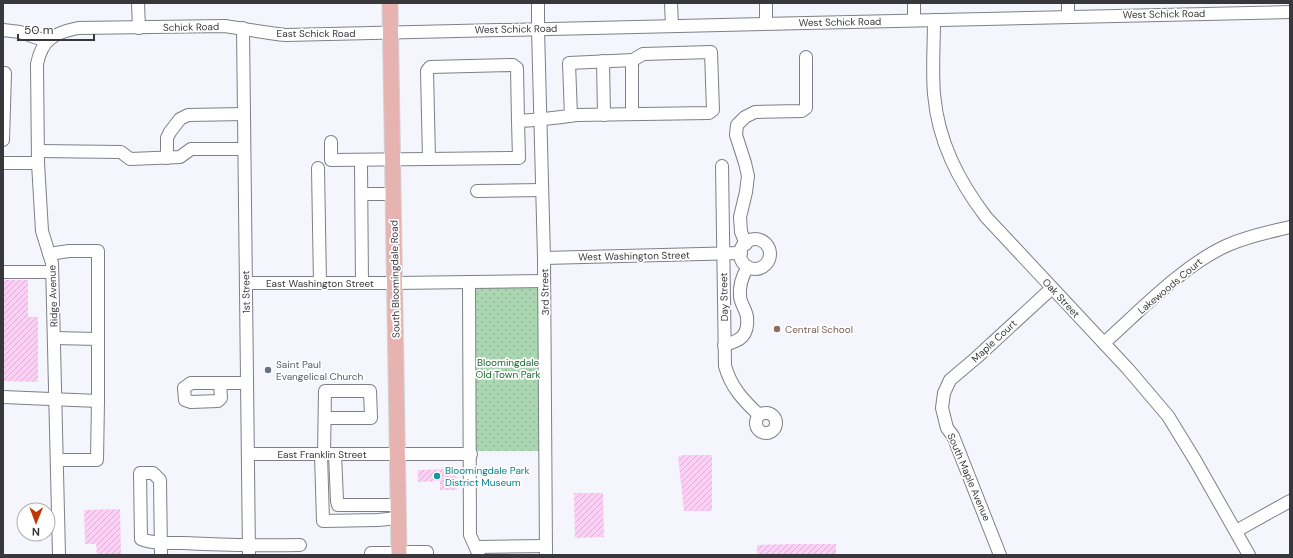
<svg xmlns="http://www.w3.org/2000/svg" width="1293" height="558" font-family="'DM Sans',sans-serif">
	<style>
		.park { fill: url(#park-dots) }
		.building { fill: url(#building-hatch) }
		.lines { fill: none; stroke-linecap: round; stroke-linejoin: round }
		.minor-casing { stroke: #7f8087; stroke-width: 14 }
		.major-casing { stroke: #d3d3d4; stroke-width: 17 }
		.minor { stroke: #fff; stroke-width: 12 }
		.major { stroke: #e6b3b0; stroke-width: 15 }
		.education-dot { fill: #8d6e63; stroke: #fff; stroke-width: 1.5 }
		.worship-dot { fill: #6b7280; stroke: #fff; stroke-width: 1.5 }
		.culture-dot { fill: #0f9aa8; stroke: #fff; stroke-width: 1.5 }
		.labels { text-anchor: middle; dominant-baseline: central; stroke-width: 3.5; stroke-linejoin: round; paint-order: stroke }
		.street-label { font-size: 10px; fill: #38383c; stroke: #fff }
		.education-label { font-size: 10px; fill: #785e54; stroke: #fff; text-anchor: start }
		.park-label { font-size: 10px; fill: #196932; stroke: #fff }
		.worship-label { font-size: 10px; fill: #5b616d; stroke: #fff; text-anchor: start }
		.culture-label { font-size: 10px; fill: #0d838f; stroke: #fff; text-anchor: start }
	</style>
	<defs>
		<pattern id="park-dots" width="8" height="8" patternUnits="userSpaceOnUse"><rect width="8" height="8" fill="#abd6b2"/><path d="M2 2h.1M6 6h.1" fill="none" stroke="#94b89a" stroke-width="1.8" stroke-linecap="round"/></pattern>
		<pattern id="building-hatch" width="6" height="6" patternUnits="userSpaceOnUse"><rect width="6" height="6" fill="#fcd0f4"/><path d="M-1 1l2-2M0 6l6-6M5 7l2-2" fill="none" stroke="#d9b3d2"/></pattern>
	</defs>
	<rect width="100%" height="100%" fill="#f4f5fd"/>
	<path class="park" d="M541 284 544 451H474L472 286Z"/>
	<g class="building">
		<path d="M3 280H28V317H38V382L3 381Z"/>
		<path d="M685 455H712V511H684L678 456Z"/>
		<path d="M456 469 457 490H440V481L418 482V470Z"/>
		<path d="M574 493H603L604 537 575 538Z"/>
		<path d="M120 509 121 555H97L96 544H85L84 510Z"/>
		<path d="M796 544H836V555H757V545Z"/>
	</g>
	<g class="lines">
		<defs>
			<g id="minor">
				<path d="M138 3 139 28"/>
				<path d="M538 3V29L544 258 546 555"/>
				<path d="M671 3 672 26"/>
				<path d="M766 3V23"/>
				<path d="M1068 3V17"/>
				<path d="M914 20V3"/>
				<path d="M934 20C934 44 932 69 934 94 938 141 958 180 986 217L1128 369 1168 416 1195 460 1249 555"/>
				<path d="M243 28 249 555"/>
				<path d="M3 30 20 32 46 41"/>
				<path d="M632 60V114"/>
				<path d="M603 61 604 115"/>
				<path d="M518 121 519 158 429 159 427 71 430 67 513 65 517 68 518 121C538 120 556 118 576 115L709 113 713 110 711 52 643 54 633 60 569 63 571 116"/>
				<path d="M3 140 5 73"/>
				<path d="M331 142V160L429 159"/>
				<path d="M38 151 121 152 130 159 180 157 191 149H244"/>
				<path d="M167 158V138L170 132 180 119 188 115 244 114"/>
				<path d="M3 163H38"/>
				<path d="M361 165 362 283"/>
				<path d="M722 166 725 366C731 387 743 400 759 415"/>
				<path d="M318 168 320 283"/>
				<path d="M477 191 542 190"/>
				<path d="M362 194H394"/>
				<circle cx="755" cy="254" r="15"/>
				<path d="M746 244 741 232 740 217 746 192 748 176 745 163 736 135 737 125 745 117 755 112 802 111 806 108V57"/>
				<path d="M49 254 69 251H98V339"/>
				<path d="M544 258 741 253"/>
				<path d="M3 272H52"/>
				<path d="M469 282 470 535 479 555"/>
				<path d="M246 283H395L544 281"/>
				<path d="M1104 343C1141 310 1183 265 1228 245 1248 236 1269 232 1290 227"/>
				<path d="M724 345C740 341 749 336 747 317 746 310 741 304 740 297 739 286 742 276 748 267"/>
				<path d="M220 383 221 398 218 401 191 402 185 400 184 388 191 383H247"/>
				<path d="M3 397 98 401V339L54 338"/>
				<circle cx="766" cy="423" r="10"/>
				<path d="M248 454H471"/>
				<path d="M321 454 323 521 378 520 398 518"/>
				<path d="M324 454 325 391H370L371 418H325"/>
				<path d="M335 454 337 501 338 505H398"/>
				<path d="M57 460H97L98 401"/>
				<path d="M1236 531 1290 501"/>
				<path d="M476 547 546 546"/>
				<path d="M399 552H427V555"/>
				<path d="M59 555 52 263 42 231 38 163 37 64C42 39 54 33 78 28L225 26C246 29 266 33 286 35L1290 12"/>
				<path d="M161 555 160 480 153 473H140L141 539C153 544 169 543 183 543 223 545 260 546 300 545"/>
				<path d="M371 555V553H399"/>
				<path d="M1000 555 953 436 947 428 942 408 944 393 950 380 976 358 1052 288"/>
			</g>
			<path id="major" d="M390 3 399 555"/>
		</defs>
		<use href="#minor" class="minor-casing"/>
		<use href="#major" class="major-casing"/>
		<use href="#minor" class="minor"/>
		<use href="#major" class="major"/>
	</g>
	<circle class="education-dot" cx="777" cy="329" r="4"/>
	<circle class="worship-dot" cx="268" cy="370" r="4"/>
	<circle class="culture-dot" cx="437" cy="476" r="4"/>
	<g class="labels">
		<g class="street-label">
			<text transform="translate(1164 14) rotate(-1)">West Schick Road</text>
			<text transform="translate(840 22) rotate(-1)">West Schick Road</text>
			<text transform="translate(191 27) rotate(-1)">Schick Road</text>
			<text transform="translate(516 29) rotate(-1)">West Schick Road</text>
			<text x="316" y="33">East Schick Road</text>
			<text transform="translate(634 256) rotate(-1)">West Washington Street</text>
			<text transform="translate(395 279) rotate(-91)">South Bloomingdale Road</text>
			<text x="320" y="283">East Washington Street</text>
			<text transform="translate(1170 286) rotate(-40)">Lakewoods Court</text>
			<text transform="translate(246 292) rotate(-91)">1st Street</text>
			<text transform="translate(545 292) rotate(-91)">3rd Street</text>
			<text transform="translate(53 296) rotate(-92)">Ridge Avenue</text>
			<text transform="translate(724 297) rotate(-91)">Day Street</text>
			<text transform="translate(1061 298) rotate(47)">Oak Street</text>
			<text transform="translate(994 341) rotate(-43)">Maple Court</text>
			<text x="322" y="454">East Franklin Street</text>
			<text transform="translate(969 477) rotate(67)">South Maple Avenue</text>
		</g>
		<g class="education-label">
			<text x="785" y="329">Central School</text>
		</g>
		<g class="park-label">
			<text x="508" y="362">Bloomingdale<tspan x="508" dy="12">Old Town Park</tspan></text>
		</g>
		<g class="worship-label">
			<text x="276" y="364">Saint Paul<tspan x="276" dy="12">Evangelical Church</tspan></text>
		</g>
		<g class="culture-label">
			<text x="445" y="470">Bloomingdale Park<tspan x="445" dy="12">District Museum</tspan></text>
		</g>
	</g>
	<rect width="1293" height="558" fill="none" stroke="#38383c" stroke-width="8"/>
	<g transform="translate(36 522) rotate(181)"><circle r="19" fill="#ffffff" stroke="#afafb1"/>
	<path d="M0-3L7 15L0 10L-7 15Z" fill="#bf3704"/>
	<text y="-6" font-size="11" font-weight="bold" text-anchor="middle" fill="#38383c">N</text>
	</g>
	<path d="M18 34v6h76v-6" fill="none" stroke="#38383c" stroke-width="2"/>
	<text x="24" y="34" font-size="12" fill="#38383c" stroke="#ffffff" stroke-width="3" paint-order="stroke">50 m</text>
</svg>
